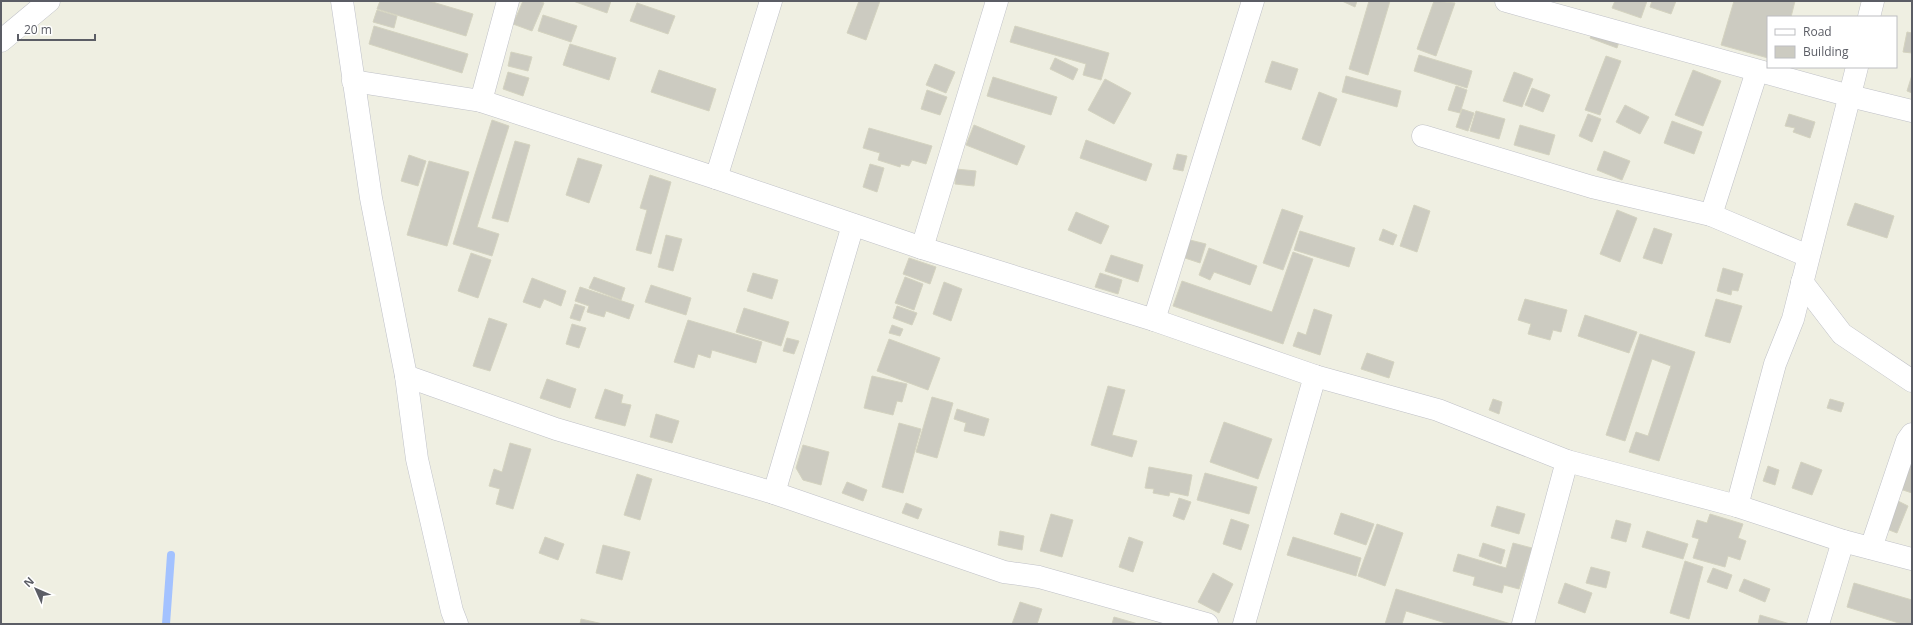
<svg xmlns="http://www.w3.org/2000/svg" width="1913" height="625" font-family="'Open Sans',sans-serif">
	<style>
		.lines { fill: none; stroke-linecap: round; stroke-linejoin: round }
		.stream { stroke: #a3c2ff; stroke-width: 8 }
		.building { fill: #cccbc1; stroke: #d4d3c0 }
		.minor-casing { stroke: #bfc0c7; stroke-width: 23 }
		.secondary-casing { stroke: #bfc1c9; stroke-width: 23 }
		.minor { stroke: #fff; stroke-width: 22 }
		.secondary { stroke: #fff; stroke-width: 22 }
	</style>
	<rect width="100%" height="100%" fill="#efefe2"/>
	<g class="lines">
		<path class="stream" d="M166 624 171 555"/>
	</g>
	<g class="building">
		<path d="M380 1H429L473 14 466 36 377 9Z"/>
		<path d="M523 1H539L544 3 532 31 513 24Z"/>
		<path d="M573 1H611L607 13Z"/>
		<path d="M859 1H880L866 40 847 33Z"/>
		<path d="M1342 1H1357L1355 7Z"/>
		<path d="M1369 1H1390L1368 75 1349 69Z"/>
		<path d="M1434 1 1455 3 1436 56 1417 49Z"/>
		<path d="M1615 1H1647L1641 18 1612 8Z"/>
		<path d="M1652 1H1676L1671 14 1650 7Z"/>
		<path d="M1734 1H1795L1791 17H1768V58L1721 45Z"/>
		<path d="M637 3 675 16 668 34 630 21Z"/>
		<path d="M377 10 397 16 394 28 373 22Z"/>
		<path d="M543 15 577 26 571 42 538 31Z"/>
		<path d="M374 26 468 54 462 73 369 44Z"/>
		<path d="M1015 26 1109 53 1101 80 1083 75 1086 64 1010 42Z"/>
		<path d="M1595 27 1621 36 1617 48 1590 38Z"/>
		<path d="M1907 32 1912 33V53L1903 52Z"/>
		<path d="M570 44 616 58 609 80 563 65Z"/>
		<path d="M511 52 532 57 528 71 508 66Z"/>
		<path d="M1419 55 1472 71 1467 88 1414 71Z"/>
		<path d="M1606 56 1621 61 1600 115 1585 110Z"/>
		<path d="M1055 58 1078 69 1073 80 1050 69Z"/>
		<path d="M1272 61 1298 69 1291 90 1265 82Z"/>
		<path d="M935 64 955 72 946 93 926 85Z"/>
		<path d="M659 70 716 89 709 111 651 92Z"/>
		<path d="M1693 70 1721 81 1703 126 1675 115Z"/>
		<path d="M508 72 529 78 523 96 503 89Z"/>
		<path d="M1514 72 1533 79 1522 107 1503 101Z"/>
		<path d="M1912 75V93L1907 91Z"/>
		<path d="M1346 76 1401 91 1397 107 1342 92Z"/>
		<path d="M993 77 1057 97 1051 115 987 96Z"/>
		<path d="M1105 79 1131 93 1114 124 1088 110Z"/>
		<path d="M1456 86 1467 90 1460 113 1448 110Z"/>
		<path d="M1532 88 1550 95 1543 112 1525 105Z"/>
		<path d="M927 90 947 97 940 115 921 109Z"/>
		<path d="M1319 92 1337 99 1320 146 1302 139Z"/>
		<path d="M1625 105 1649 117 1640 134 1616 122Z"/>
		<path d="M1462 109 1474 113 1468 131 1456 127Z"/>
		<path d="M1476 111 1505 119 1499 139 1470 131Z"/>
		<path d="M1588 114 1601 119 1592 142 1579 136Z"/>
		<path d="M1789 114 1815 122 1810 138 1793 132 1795 128 1785 126Z"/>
		<path d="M492 120 509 126 477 227 499 234 492 256 453 244Z"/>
		<path d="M1672 121 1702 132 1694 154 1664 143Z"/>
		<path d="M974 125 1025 146 1017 165 966 145Z"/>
		<path d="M1520 125 1555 135 1549 155 1514 145Z"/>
		<path d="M869 128 932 146 926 164 912 160 909 166 901 164 900 167 878 160 880 153 863 148Z"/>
		<path d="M1086 140 1152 164 1146 181 1080 158Z"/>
		<path d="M515 141 530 145 508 222 492 218Z"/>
		<path d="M1604 151 1630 161 1622 180 1597 170Z"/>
		<path d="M1177 154 1187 156 1183 171 1173 169Z"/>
		<path d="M409 155 426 161 418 186 401 181Z"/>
		<path d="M578 158 602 165 589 203 566 195Z"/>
		<path d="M429 161 469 172 447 246 407 235Z"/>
		<path d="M870 164 884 168 877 192 863 187Z"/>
		<path d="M956 169 976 171 974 186 955 184Z"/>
		<path d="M650 175 671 182 651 254 636 250 647 210 640 208Z"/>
		<path d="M1855 203 1894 216 1887 238 1847 225Z"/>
		<path d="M1414 205 1430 211 1417 252 1400 246Z"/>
		<path d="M1282 209 1303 216 1283 270 1263 263Z"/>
		<path d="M1617 210 1637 218 1620 262 1600 254Z"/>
		<path d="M1076 212 1109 226 1101 244 1068 230Z"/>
		<path d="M1654 228 1672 234 1662 264 1643 258Z"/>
		<path d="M1383 229 1397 235 1393 245 1379 240Z"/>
		<path d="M1300 231 1355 248 1349 267 1294 250Z"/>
		<path d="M666 235 682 239 673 271 658 267Z"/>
		<path d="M1190 240 1206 244 1200 263 1185 258Z"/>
		<path d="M1209 248 1257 266 1250 285 1214 272 1210 280 1199 275Z"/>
		<path d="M1293 252 1313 259 1283 344 1173 306 1182 281 1272 312Z"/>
		<path d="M471 253 491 260 478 298 458 291Z"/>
		<path d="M1111 255 1143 265 1138 282 1105 271Z"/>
		<path d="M909 258 936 267 930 284 903 274Z"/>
		<path d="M1723 268 1743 274 1738 291 1732 290 1731 295 1717 291Z"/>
		<path d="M753 273 778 280 772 299 747 291Z"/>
		<path d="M1100 273 1122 280 1118 294 1095 287Z"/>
		<path d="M594 277 625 288 621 300 589 288Z"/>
		<path d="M905 277 923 284 914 310 895 303Z"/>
		<path d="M532 278 566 291 561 306 544 299 540 308 523 302Z"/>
		<path d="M944 282 962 289 951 321 933 314Z"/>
		<path d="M651 285 691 298 686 315 645 302Z"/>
		<path d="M580 287 634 305 629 319 606 311 604 317 587 312 589 306 575 301Z"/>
		<path d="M1525 299 1567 310 1561 332 1553 330 1550 340 1528 334 1531 324 1518 320Z"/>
		<path d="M1716 299 1742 306 1730 343 1705 336Z"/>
		<path d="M575 304 585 307 580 321 570 318Z"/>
		<path d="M897 306 917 313 912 325 893 318Z"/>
		<path d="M744 308 789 322 781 346 736 332Z"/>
		<path d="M1314 309 1332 315 1320 355 1293 346 1298 332 1306 335Z"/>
		<path d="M1585 315 1637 332 1629 353 1578 336Z"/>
		<path d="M489 318 507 324 490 371 473 366Z"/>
		<path d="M688 320 762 342 756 363 712 350 710 358 698 354 694 368 674 362Z"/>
		<path d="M572 324 586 328 579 348 566 344Z"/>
		<path d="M892 325 903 329 900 336 889 333Z"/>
		<path d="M1640 334 1695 352 1659 461 1629 452 1636 432 1648 436 1671 366 1652 359 1625 441 1606 435Z"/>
		<path d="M787 338 799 341 794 354 783 351Z"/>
		<path d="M889 339 940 358 928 390 877 371Z"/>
		<path d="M1367 353 1394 362 1389 378 1361 369Z"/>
		<path d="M872 376 907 384 902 402 897 401 893 415 864 408Z"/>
		<path d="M547 379 576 389 570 408 540 398Z"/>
		<path d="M1108 386 1125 390 1112 435 1137 441 1132 457 1091 445Z"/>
		<path d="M605 389 623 395 621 403 631 405 625 426 595 418Z"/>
		<path d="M932 397 953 403 937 458 916 452Z"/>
		<path d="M1493 399 1502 402 1499 414 1489 410Z"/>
		<path d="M1830 399 1844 403 1841 412 1827 408Z"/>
		<path d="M957 409 989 419 984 436 964 431 966 423 954 419Z"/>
		<path d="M656 414 679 421 672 443 650 437Z"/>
		<path d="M1224 422 1272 439 1258 479 1210 462Z"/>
		<path d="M899 423 921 429 903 493 882 487Z"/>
		<path d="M510 443 531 449 513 509 496 504 500 489 489 486 494 469 502 472Z"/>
		<path d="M803 445 829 452 821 485 803 480 796 468Z"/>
		<path d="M1801 462 1822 470 1812 495 1792 488Z"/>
		<path d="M1905 462 1912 464V493L1897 488Z"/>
		<path d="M1768 466 1779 470 1775 485 1763 481Z"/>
		<path d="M1149 467 1192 475 1188 496 1170 492 1169 496 1153 493 1154 489 1145 488Z"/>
		<path d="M1205 473 1257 487 1249 514 1197 500Z"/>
		<path d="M637 474 652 479 640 520 624 515Z"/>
		<path d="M847 482 867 490 863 501 842 493Z"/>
		<path d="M1179 498 1191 502 1184 520 1173 516Z"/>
		<path d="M1896 500 1908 506 1897 533 1884 528Z"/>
		<path d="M906 503 922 509 918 519 902 513Z"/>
		<path d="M1497 506 1525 514 1519 534 1491 526Z"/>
		<path d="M1341 513 1374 524 1366 545 1334 534Z"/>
		<path d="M1051 514 1073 520 1062 557 1040 551Z"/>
		<path d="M1710 514 1743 524 1738 538 1746 541 1740 560 1728 556 1725 567 1693 558 1699 539 1692 537 1697 520 1707 523Z"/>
		<path d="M1231 519 1249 525 1241 550 1223 544Z"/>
		<path d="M1616 520 1631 524 1626 542 1611 538Z"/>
		<path d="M1377 524 1403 533 1385 586 1358 576Z"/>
		<path d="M1000 531 1024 536 1022 550 998 545Z"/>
		<path d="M1647 531 1688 544 1683 559 1642 547Z"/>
		<path d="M545 537 564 544 558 560 539 553Z"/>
		<path d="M1129 537 1143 542 1133 572 1119 567Z"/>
		<path d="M1293 537 1361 558 1356 576 1287 555Z"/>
		<path d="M1483 543 1505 550 1501 564 1479 556Z"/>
		<path d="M1513 543 1532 548 1519 589 1504 585 1502 593 1473 585 1475 577 1453 571 1458 554 1506 568Z"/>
		<path d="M603 545 630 552 622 580 596 573Z"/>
		<path d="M1685 561 1703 567 1689 619 1670 613Z"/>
		<path d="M1591 567 1610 572 1606 588 1586 583Z"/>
		<path d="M1713 568 1732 575 1727 589 1707 582Z"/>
		<path d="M1213 573 1233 584 1219 613 1198 602Z"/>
		<path d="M1744 579 1770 589 1765 602 1739 591Z"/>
		<path d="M1565 583 1592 593 1585 613 1558 603Z"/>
		<path d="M1854 583 1912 600V624H1902L1847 607Z"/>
		<path d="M1396 589 1511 624H1449L1406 611 1402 624H1385Z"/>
		<path d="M1020 602 1042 609 1037 624H1012Z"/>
		<path d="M1760 615 1790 624H1758Z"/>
		<path d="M1114 617 1138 624H1112Z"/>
		<path d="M581 619 603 624H580Z"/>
	</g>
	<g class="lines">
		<defs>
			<g id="minor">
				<path d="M1506 1 1850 96 1912 111"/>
				<path d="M1869 17 1873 1"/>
				<path d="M1 41 49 1"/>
				<path d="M353 81 481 101 716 178 922 248 1154 320 1315 376 1438 410 1567 461 1737 506 1843 541 1912 559"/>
				<path d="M481 101 508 1"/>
				<path d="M1423 136 1592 187 1711 215 1808 256"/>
				<path d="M716 178 771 1"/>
				<path d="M1711 215 1757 71"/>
				<path d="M922 248 997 1"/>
				<path d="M1802 282 1842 334 1912 381"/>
				<path d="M1154 320 1253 1"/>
				<path d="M406 376 556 429 774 493 1004 572 1039 577 1207 624"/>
				<path d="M774 493 853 225"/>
				<path d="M1737 506 1775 364 1793 319 1857 67"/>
				<path d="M1871 548 1907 441 1912 434"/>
				<path d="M1244 624 1315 376"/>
				<path d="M1523 624 1567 461"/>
				<path d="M1818 624 1843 541"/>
			</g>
			<path id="secondary" d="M342 1 371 198 406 376 417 459 452 611 457 624"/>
		</defs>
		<use href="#minor" class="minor-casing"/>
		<use href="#secondary" class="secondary-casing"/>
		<use href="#minor" class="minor"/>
		<use href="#secondary" class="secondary"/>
	</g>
	<rect width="1913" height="625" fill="none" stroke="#5b5d65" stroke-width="4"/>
	<rect x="1767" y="16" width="130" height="52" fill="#ffffff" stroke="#bdbec1"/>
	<rect x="1775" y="29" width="20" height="6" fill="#ffffff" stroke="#bdbec1"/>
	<text x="1803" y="36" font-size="12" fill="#5b5d65">Road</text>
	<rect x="1775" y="46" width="20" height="12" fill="#cccbc1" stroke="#bdbec1"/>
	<text x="1803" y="56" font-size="12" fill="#5b5d65">Building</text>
	<g transform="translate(36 589) rotate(315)" stroke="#ffffff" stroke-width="3" paint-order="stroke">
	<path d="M0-3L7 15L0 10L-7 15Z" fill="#5b5d65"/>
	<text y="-6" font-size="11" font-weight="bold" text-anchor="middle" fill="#5b5d65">N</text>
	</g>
	<path d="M18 34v6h77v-6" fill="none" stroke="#5b5d65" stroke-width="2"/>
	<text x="24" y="34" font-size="12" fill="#5b5d65" stroke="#ffffff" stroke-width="3" paint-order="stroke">20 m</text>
</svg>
